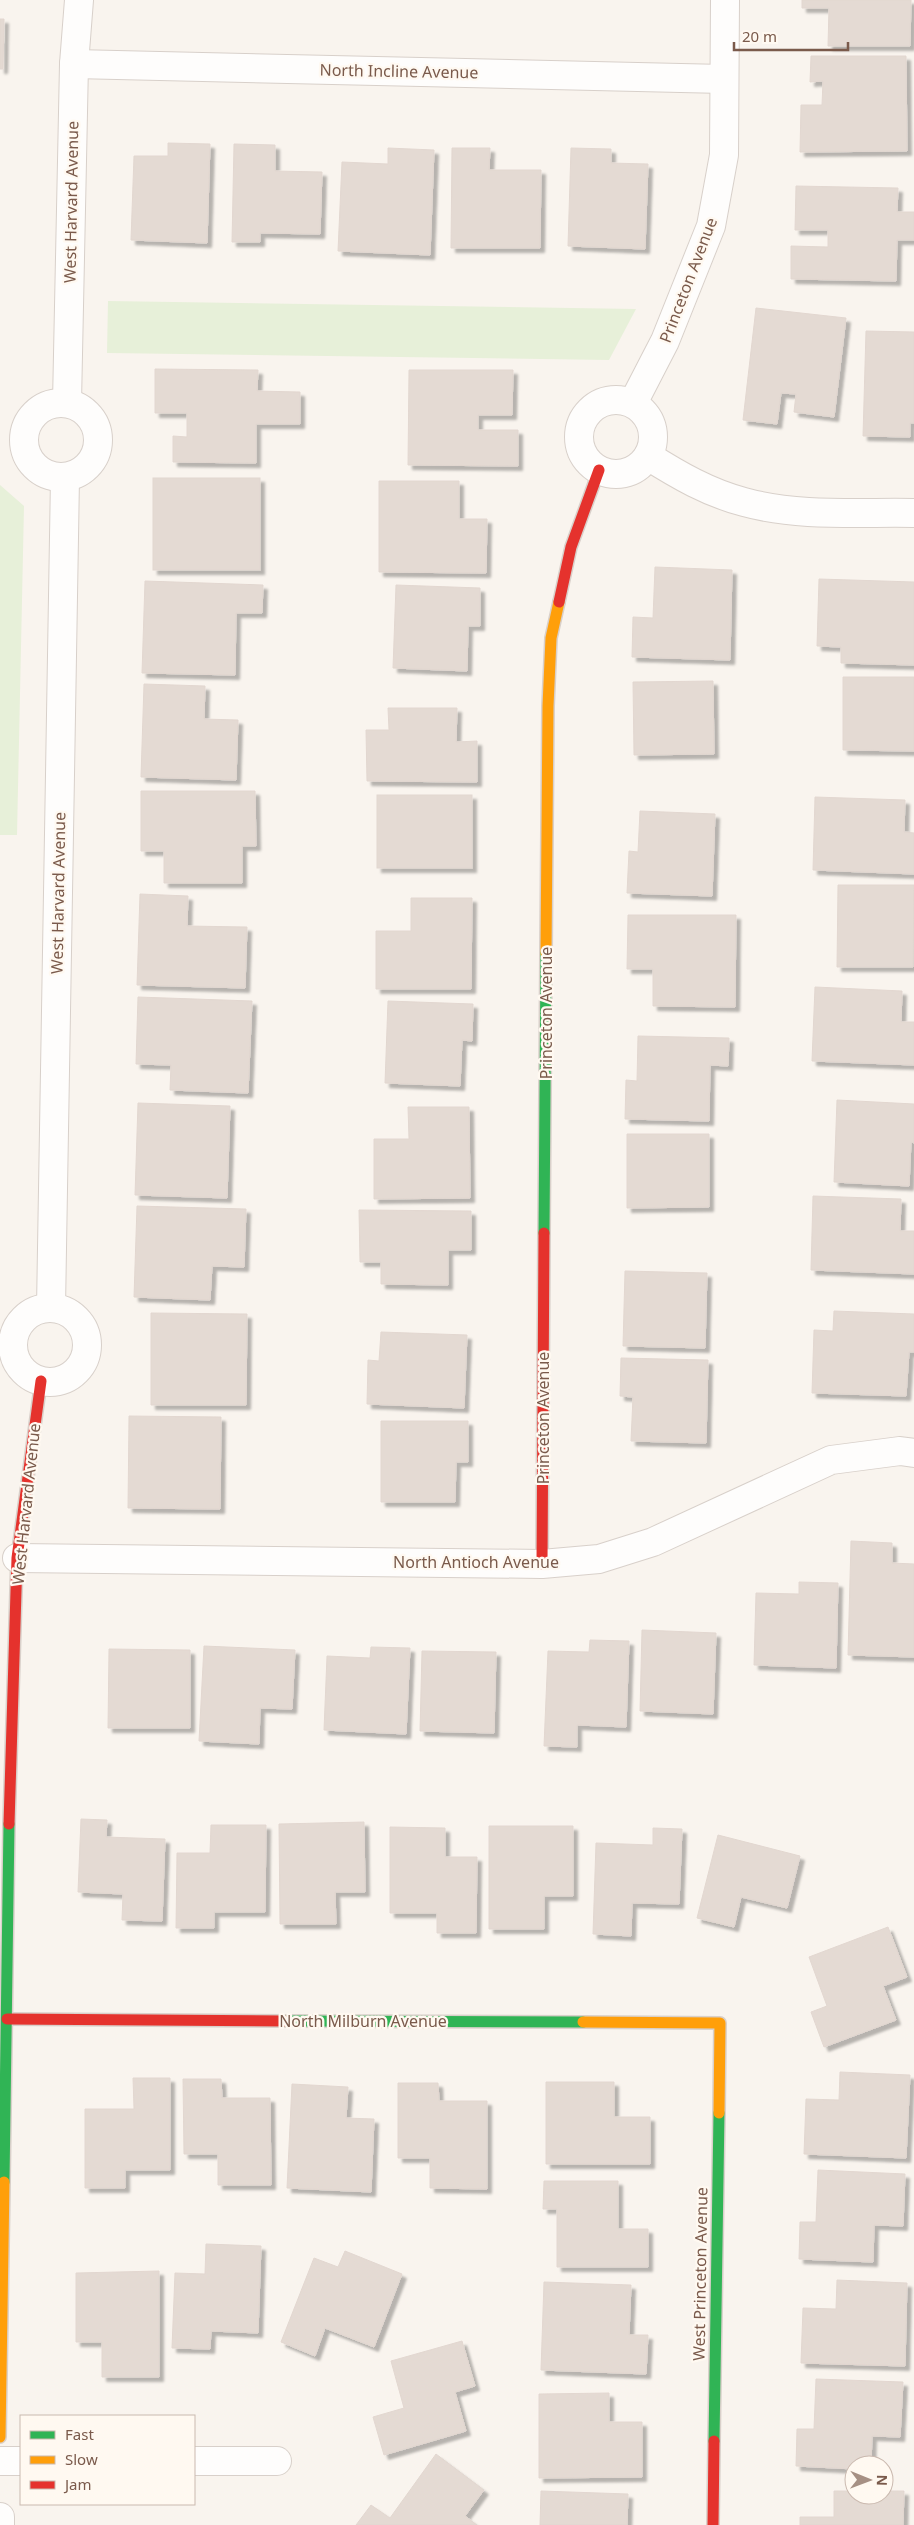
<svg xmlns="http://www.w3.org/2000/svg" width="914" height="2525" font-family="'Noto Sans',sans-serif">
	<style>
		.green { fill: #e7f0d9 }
		.building { fill: #e4dad3; stroke: #e2d7d0; filter: url(#shadow) }
		.lines { fill: none; stroke-linecap: round; stroke-linejoin: round }
		.street-casing { stroke: #d8d0ca; stroke-width: 30 }
		.fast-casing { stroke: #d9d0ca; stroke-width: 14 }
		.slow-casing { stroke: #d9d0ca; stroke-width: 14 }
		.jam-casing { stroke: #d9d0ca; stroke-width: 14 }
		.street { stroke: #fefdfc; stroke-width: 28 }
		.fast { stroke: #30b455; stroke-width: 11 }
		.slow { stroke: #ff9f0a; stroke-width: 11 }
		.jam { stroke: #e5322d; stroke-width: 11 }
		.labels { text-anchor: middle; dominant-baseline: central; stroke-width: 4.5; stroke-linejoin: round; paint-order: stroke }
		.street-label { font-size: 16px; fill: #7a5a4b; stroke: #fff9f1 }
	</style>
	<defs>
		<filter id="shadow"><feDropShadow dx="4.5" dy="4.5" stdDeviation="1" flood-color="#0004"/></filter>
	</defs>
	<rect width="100%" height="100%" fill="#f9f4ee"/>
	<g class="green">
		<path d="M108 301 636 309 609 360 107 353Z"/>
		<path d="M0 485 24 506 17 835H0Z"/>
	</g>
	<g class="building">
		<path d="M802 0H911L910 46H828L829 8H802Z"/>
		<path d="M0 19H4L3 69H0Z"/>
		<path d="M811 56H906L907 151 800 152 801 105H822L823 81 810 82Z"/>
		<path d="M168 143 210 144 207 243 131 240 134 156H168Z"/>
		<path d="M234 144 275 145V171L322 172 320 234 260 233V242H232Z"/>
		<path d="M388 148 434 150 430 255 338 251 342 162 388 164Z"/>
		<path d="M452 148H490L489 170H541L540 248H451Z"/>
		<path d="M571 148 611 149V163L648 164 645 249 568 246Z"/>
		<path d="M796 186 898 188 897 212H914V240H897L896 281 791 279V246L828 247V230H795Z"/>
		<path d="M756 308 846 318 834 417 794 412 796 394 781 393 777 424 743 420Z"/>
		<path d="M866 331 914 332V423H910V437L863 436Z"/>
		<path d="M155 369 258 370 257 391 300 392V424H256V463L173 462V436L187 437V413H155Z"/>
		<path d="M409 370H513L512 415H478V430H518V466L408 465Z"/>
		<rect x="153" y="478" width="107" height="92"/>
		<path d="M379 481H459V519H487L486 573 379 572Z"/>
		<path d="M655 567 732 570 730 660 632 657 633 617 653 618Z"/>
		<path d="M819 579 914 582V665L841 663V647L817 646Z"/>
		<path d="M145 581 263 585 262 613H236L235 675 142 673Z"/>
		<path d="M396 585 480 588V626H468L467 671 393 668Z"/>
		<path d="M843 677H914V751L843 750Z"/>
		<path d="M713 681 714 754 634 755 633 682Z"/>
		<path d="M144 684 205 686 204 719 238 720 236 780 141 777Z"/>
		<path d="M388 708H457L456 742 477 741V782L367 781 366 730H389Z"/>
		<path d="M141 791H255L256 846H242V883H164V851H141Z"/>
		<rect x="377" y="795" width="95" height="73"/>
		<path d="M815 797 905 800 904 832 914 833V874L813 870Z"/>
		<path d="M640 811 715 814 712 896 627 893 629 851 638 852Z"/>
		<path d="M838 885H914L913 967H837Z"/>
		<path d="M140 894 188 896 187 926 247 927 245 988 137 985Z"/>
		<path d="M411 898H472L471 989H376V931H411Z"/>
		<path d="M628 915H736L735 1007 653 1006V969H627Z"/>
		<path d="M815 987 902 991 901 1022H914V1065L812 1061Z"/>
		<path d="M138 997 252 1001 248 1093 170 1090 171 1065 136 1064Z"/>
		<path d="M388 1001 473 1004 472 1041 462 1040 460 1086 385 1083Z"/>
		<path d="M638 1036 729 1038 728 1066 710 1065 709 1121 625 1119 626 1080 637 1081Z"/>
		<path d="M837 1100 914 1104V1143L911 1142 909 1186 834 1182Z"/>
		<path d="M138 1103 230 1106 227 1198 135 1195Z"/>
		<path d="M408 1107H469L470 1198 374 1199V1139H409Z"/>
		<path d="M627 1134H709V1207L627 1208Z"/>
		<path d="M813 1196 901 1199 900 1231H914V1274L811 1270Z"/>
		<path d="M137 1206 246 1209 244 1267 212 1266 210 1300 134 1297Z"/>
		<path d="M359 1210 471 1211V1250H448V1285L381 1284V1262H360Z"/>
		<path d="M625 1271 707 1273 705 1348 623 1346Z"/>
		<path d="M834 1311 914 1314V1352H909L906 1396 812 1393 814 1330 833 1331Z"/>
		<path d="M151 1313 247 1314 246 1405H151Z"/>
		<path d="M381 1332 467 1335 464 1408 367 1404 368 1360 379 1361Z"/>
		<path d="M621 1358 708 1360 706 1443 631 1441 633 1397 620 1396Z"/>
		<path d="M129 1416 221 1417 220 1509 128 1508Z"/>
		<path d="M381 1421H468V1462H456L455 1502H381Z"/>
		<path d="M851 1541 892 1543V1563L914 1564V1657L848 1655Z"/>
		<path d="M799 1582 838 1583 836 1668 754 1665 756 1593 799 1594Z"/>
		<path d="M642 1630 716 1633 713 1714 640 1711Z"/>
		<path d="M590 1640 629 1641 626 1727 577 1725V1747L544 1746 548 1651 589 1652Z"/>
		<path d="M204 1646 295 1650 292 1709 260 1708 259 1744 199 1741Z"/>
		<path d="M371 1647 410 1648 406 1734 324 1730 327 1656 370 1658Z"/>
		<path d="M109 1649 190 1650V1728H108Z"/>
		<path d="M422 1651 496 1652 494 1733 420 1731Z"/>
		<path d="M81 1819 107 1820 106 1837 165 1839 162 1921 122 1920 123 1894 78 1892Z"/>
		<path d="M364 1822 365 1892H335L336 1924H280L279 1824Z"/>
		<path d="M211 1825H266L265 1912H214V1928H176L177 1853H210Z"/>
		<path d="M489 1826H573V1896H544V1929H489Z"/>
		<path d="M390 1827 445 1828V1857H477L476 1933H437V1913H390Z"/>
		<path d="M653 1828 682 1829 679 1904 632 1903 631 1936 593 1934 596 1843 653 1845Z"/>
		<path d="M718 1835 800 1856 787 1908 741 1897 734 1927 697 1918Z"/>
		<path d="M888 1927 907 1977 883 1986 896 2020 824 2047 811 2012 827 2006 809 1957Z"/>
		<path d="M840 2072 910 2075 906 2158 804 2154 806 2099 839 2100Z"/>
		<path d="M133 2078H170V2170H125V2188H85V2109H134Z"/>
		<path d="M183 2079H221L222 2098H270L271 2185H218V2154H184Z"/>
		<path d="M546 2082H614V2117H650V2164H546Z"/>
		<path d="M398 2083H438L439 2101H487V2189L430 2188V2158H398Z"/>
		<path d="M292 2084 348 2087 346 2118 374 2119 371 2192 287 2188Z"/>
		<path d="M818 2170 905 2174 903 2226 874 2225 873 2262 799 2259 800 2222H816Z"/>
		<path d="M544 2181H618V2229H648V2267H557V2209H543Z"/>
		<path d="M206 2244 261 2246 258 2333 211 2331 210 2349 172 2348 175 2273 205 2274Z"/>
		<path d="M345 2251 402 2274 374 2347 325 2328 315 2356 281 2342 314 2258 338 2267Z"/>
		<path d="M159 2271V2377H102V2342H76V2273Z"/>
		<path d="M837 2280 907 2283 905 2366 801 2363 803 2308 836 2309Z"/>
		<path d="M544 2282 631 2285 629 2335H648L646 2374 541 2370Z"/>
		<path d="M462 2341 475 2386 455 2392 466 2431 384 2455 373 2417 404 2408 391 2361Z"/>
		<path d="M816 2379 903 2382 900 2437 872 2436 871 2465H854V2469L796 2466 797 2429H814Z"/>
		<path d="M609 2393V2422H642V2477L539 2478V2394Z"/>
		<path d="M436 2454 484 2490 465 2516 477 2525H356L371 2505 390 2518Z"/>
		<path d="M541 2491 628 2494 627 2525H540Z"/>
		<path d="M834 2491H854V2495H884V2491H904L903 2525H800V2517H834Z"/>
	</g>
	<g class="lines">
		<defs>
			<g id="street">
				<path d="M74 64 724 79"/>
				<circle cx="616" cy="437" r="37"/>
				<circle cx="61" cy="440" r="37"/>
				<path d="M67 403 74 64 79 0"/>
				<path d="M633 403 665 341 711 226 724 155 725 0"/>
				<path d="M648 456C678 475 709 493 744 502 798 517 858 512 914 513"/>
				<circle cx="50" cy="1345" r="37"/>
				<path d="M51 1308 65 478"/>
				<path d="M17 1558 542 1564 599 1559 653 1542 831 1460 900 1451 914 1453"/>
				<path d="M0 2461H21"/>
				<path d="M194 2461H277"/>
				<path d="M0 2517V2525"/>
			</g>
			<g id="fast">
				<path d="M544 1233 546 953"/>
				<path d="M285 2021 583 2022"/>
				<path d="M4 2182 9 1824"/>
				<path d="M714 2441 719 2113"/>
			</g>
			<g id="slow">
				<path d="M546 953 548 706 551 638 559 602"/>
				<path d="M583 2022 720 2023 719 2113"/>
				<path d="M0 2437 4 2182"/>
			</g>
			<g id="jam">
				<path d="M559 602 571 547 599 470"/>
				<path d="M542 1564 544 1233"/>
				<path d="M9 1824 17 1558 41 1381"/>
				<path d="M7 2019 285 2021"/>
				<path d="M713 2525 714 2441"/>
			</g>
		</defs>
		<use href="#street" class="street-casing"/>
		<use href="#fast" class="fast-casing"/>
		<use href="#slow" class="slow-casing"/>
		<use href="#jam" class="jam-casing"/>
		<use href="#street" class="street"/>
		<use href="#fast" class="fast"/>
		<use href="#slow" class="slow"/>
		<use href="#jam" class="jam"/>
	</g>
	<g class="labels">
		<g class="street-label">
			<text transform="translate(399 71) rotate(1)">North Incline Avenue</text>
			<text transform="translate(71 202) rotate(-89)">West Harvard Avenue</text>
			<text transform="translate(688 280) rotate(-69)">Princeton Avenue</text>
			<text transform="translate(58 893) rotate(-89)">West Harvard Avenue</text>
			<text transform="translate(546 1013) rotate(-90)">Princeton Avenue</text>
			<text transform="translate(543 1418) rotate(-90)">Princeton Avenue</text>
			<text transform="translate(26 1504) rotate(-84)">West Harvard Avenue</text>
			<text x="476" y="1562">North Antioch Avenue</text>
			<text x="363" y="2021">North Milburn Avenue</text>
			<text transform="translate(700 2274) rotate(-89)">West Princeton Avenue</text>
		</g>
	</g>
	<rect x="20" y="2415" width="175" height="90" fill="#fff9f1" stroke="#cab9af"/>
	<rect x="30" y="2431" width="25" height="8" fill="#30b455" stroke="#cab9af"/>
	<text x="65" y="2440" font-size="15" fill="#7a5a4b">Fast</text>
	<rect x="30" y="2456" width="25" height="8" fill="#ff9f0a" stroke="#cab9af"/>
	<text x="65" y="2465" font-size="15" fill="#7a5a4b">Slow</text>
	<rect x="30" y="2481" width="25" height="8" fill="#e5322d" stroke="#cab9af"/>
	<text x="65" y="2490" font-size="15" fill="#7a5a4b">Jam</text>
	<g transform="translate(869 2480) rotate(91)"><circle r="24" fill="#fff9f1" stroke="#cab9af"/>
	<path d="M0-4L9 19L0 12L-9 19Z" fill="#a69084"/>
	<text y="-8" font-size="14" font-weight="bold" text-anchor="middle" fill="#7a5a4b">N</text>
	</g>
	<path d="M734 42v8h114v-8" fill="none" stroke="#7a5a4b" stroke-width="2.5"/>
	<text x="742" y="42" font-size="15" fill="#7a5a4b" stroke="#fff9f1" stroke-width="4" paint-order="stroke">20 m</text>
</svg>
